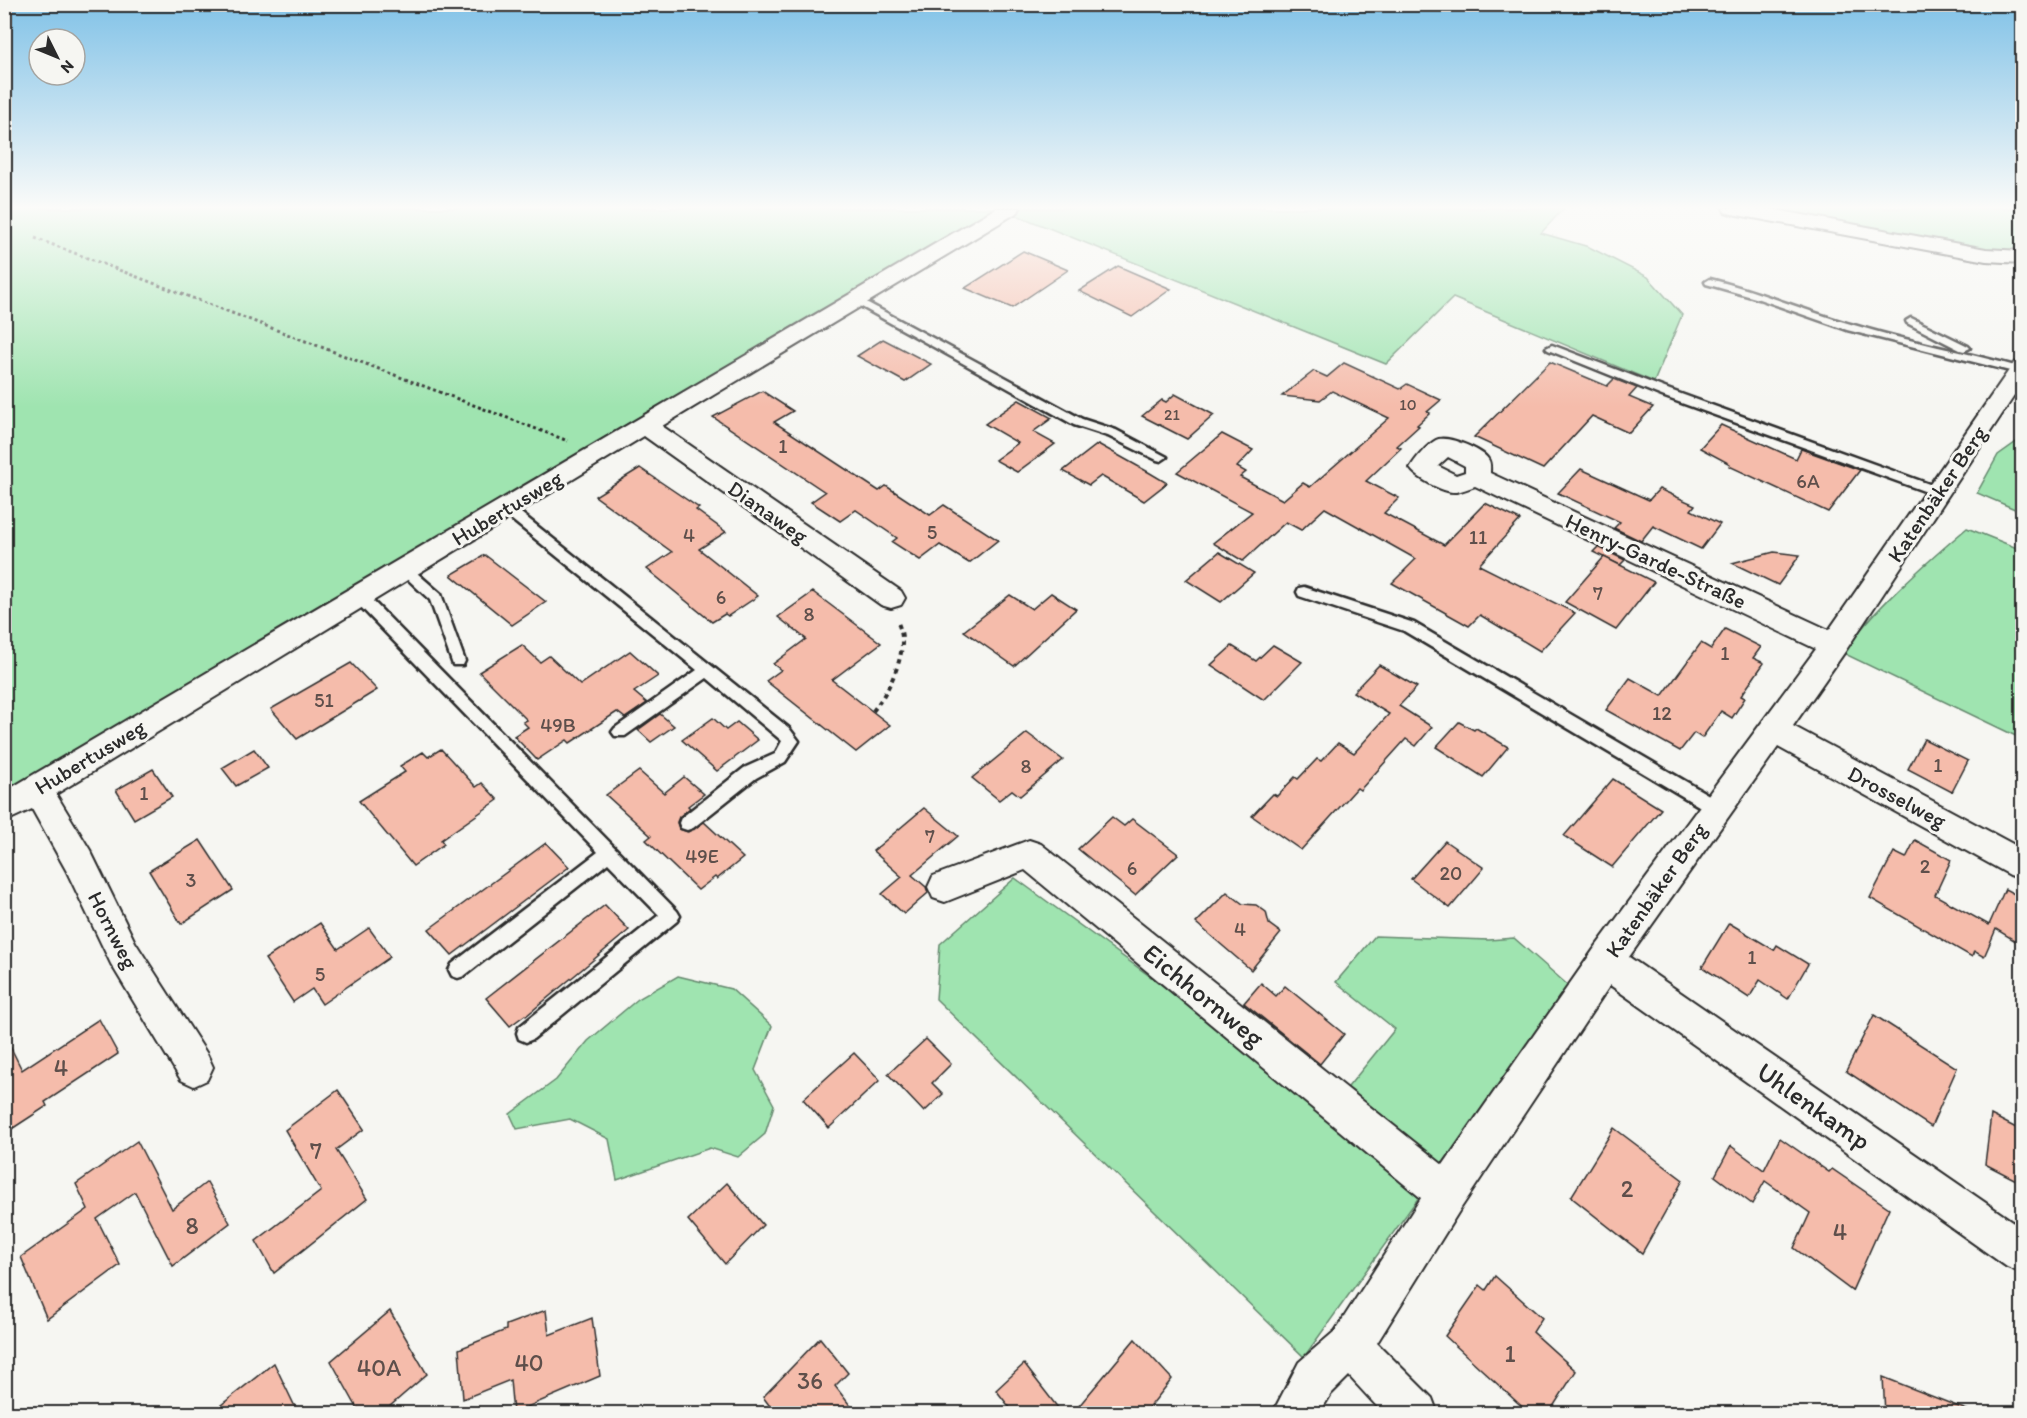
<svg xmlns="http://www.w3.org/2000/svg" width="2027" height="1418" font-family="Itim,sans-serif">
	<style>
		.green { fill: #9fe4b0; stroke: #65886e; stroke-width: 1.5 }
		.building { fill: #f5bcab; stroke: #2b2b2b; stroke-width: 1.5 }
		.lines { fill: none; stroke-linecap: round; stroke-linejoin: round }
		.lane-casing { stroke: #2b2b2b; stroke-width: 5 }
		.street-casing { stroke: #2b2b2b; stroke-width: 4 }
		.path-far1 { stroke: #2b2b2b; stroke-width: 3; stroke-dasharray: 3 3; stroke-linecap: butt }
		.path { stroke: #2b2b2b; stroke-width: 4; stroke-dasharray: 4.5 4.5; stroke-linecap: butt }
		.lane { fill: #f6f6f2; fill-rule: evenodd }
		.street { fill: #f6f6f2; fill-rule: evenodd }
		.labels { text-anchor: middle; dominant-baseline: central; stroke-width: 6; stroke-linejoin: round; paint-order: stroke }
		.far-number-label { font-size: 16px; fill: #5e4f4b }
		.number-label { font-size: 20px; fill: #5e4f4b }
		.street-label { font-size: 22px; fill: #2b2b2b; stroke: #f6f6f2 }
		.near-number-label { font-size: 24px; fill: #5e4f4b }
		.near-street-label { font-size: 27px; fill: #2b2b2b; stroke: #f6f6f2 }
	</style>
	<rect width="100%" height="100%" fill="#f6f6f2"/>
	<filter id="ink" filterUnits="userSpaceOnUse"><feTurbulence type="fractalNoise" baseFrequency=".0167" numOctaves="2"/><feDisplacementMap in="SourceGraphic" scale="12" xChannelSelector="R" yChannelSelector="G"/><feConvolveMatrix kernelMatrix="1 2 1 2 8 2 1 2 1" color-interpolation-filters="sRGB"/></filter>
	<g filter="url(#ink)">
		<g class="green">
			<path d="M4 208H1006L5 801Z"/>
			<path d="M1023 208H1564L1541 233 1589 247 1648 277 1682 315 1654 382 1453 298 1386 364 1014 214Z"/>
			<path d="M1759 208H2022V254L1985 252Z"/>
			<path d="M2022 438V512L1977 493 1998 455Z"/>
			<path d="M1967 528 2022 550V739L1843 653C1872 610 1927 562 1967 528Z"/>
			<path d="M1015 878 1331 1108 1395 1029 1336 982 1375 936 1489 940 1514 938 1570 987 1304 1357 936 999 940 944Z"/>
			<path d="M678 976 731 989 772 1026 755 1070 774 1105 765 1134 738 1157 710 1148 617 1180 609 1139 570 1119 517 1129 510 1114 556 1080 588 1041 638 999Z"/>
		</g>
		<g class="building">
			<path d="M1023 251 1068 270 1012 308 965 288Z"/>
			<path d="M1118 266 1171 289 1132 317 1079 291Z"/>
			<path d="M883 339 931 364 905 382 857 356Z"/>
			<path d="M1550 362 1607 386 1614 379 1637 388 1629 397 1653 407 1629 433 1592 416 1543 469 1474 437Z"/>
			<path d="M1344 363 1400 389 1407 384 1441 400 1427 412 1430 413 1417 425 1419 426 1397 446 1401 448 1366 481 1399 498 1384 513 1444 545 1485 503 1520 520 1479 565 1575 613 1540 651 1480 615 1469 626 1392 583 1416 559 1325 508 1301 530 1286 522 1243 561 1213 543 1252 512 1177 472 1222 434 1253 450 1237 467 1246 472 1240 477 1283 500 1303 483 1310 487 1389 418 1332 391 1320 400 1282 396 1314 371 1327 377Z"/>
			<path d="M762 391 793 411 774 422 879 491 886 486 930 515 944 505 998 540 969 563 940 545 920 560 892 542 897 538 856 510 840 521 811 502 825 492 713 417Z"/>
			<path d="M1175 394 1214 415 1187 439 1142 416 1162 400 1166 402Z"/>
			<path d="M1019 400 1052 418 1033 432 1055 444 1017 472 995 460 1018 443 985 424Z"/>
			<path d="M1721 425 1796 459 1801 449 1860 470 1828 512 1729 466 1730 464 1700 448Z"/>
			<path d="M1098 444 1150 473 1167 483 1144 501 1101 476 1089 485 1063 471Z"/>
			<path d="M640 468 699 508 696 510 726 532 699 549 758 596 728 616 725 614 712 622 647 569 672 552 595 496Z"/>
			<path d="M1581 469 1649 500 1659 489 1695 505 1691 510 1720 524 1701 549 1653 526 1641 541 1614 528 1620 522 1558 493Z"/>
			<path d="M1598 547 1625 560 1620 565 1593 552Z"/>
			<path d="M1219 552 1254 573 1221 602 1186 580Z"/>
			<path d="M1774 552 1800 555 1778 585 1732 563Z"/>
			<path d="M485 555 546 602 512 625 451 575Z"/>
			<path d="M1604 557 1654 582 1616 630 1565 602Z"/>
			<path d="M813 592 881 643 832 680 890 725 856 752 766 681 781 670 773 664 806 639 778 617Z"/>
			<path d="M1051 593 1076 609 1014 666 964 631 1010 595 1032 609Z"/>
			<path d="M1725 629 1761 647 1753 658 1764 663 1741 696 1745 698 1732 718 1721 711 1702 738 1694 733 1680 751 1606 710 1630 678 1662 696 1701 643 1711 649Z"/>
			<path d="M522 645 540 662 549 656 580 685 630 651 658 676 634 692 647 703 625 718 617 712 570 743 567 740 537 760 514 736 528 727 523 722 527 720 479 672Z"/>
			<path d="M1273 645 1302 662 1264 700 1211 665 1232 646 1256 661Z"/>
			<path d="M351 663 377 690 297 739 271 709Z"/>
			<path d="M1379 665 1417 687 1399 706 1432 727 1416 746 1406 739 1360 790 1357 788 1301 850 1252 816 1273 794 1277 796 1295 777 1298 779 1317 759 1321 761 1338 743 1354 753 1389 714 1353 692Z"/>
			<path d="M660 714 674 726 651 742 638 730Z"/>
			<path d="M713 718 726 730 737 722 758 740 717 771 682 740Z"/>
			<path d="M1459 722 1474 730 1476 728 1508 747 1483 777 1436 747Z"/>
			<path d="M1027 733 1063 760 1020 796 1012 790 999 800 972 778Z"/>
			<path d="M1924 739 1968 761 1952 792 1908 769Z"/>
			<path d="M254 749 268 768 236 786 222 768Z"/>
			<path d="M441 749 476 787 482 783 498 800 441 840 444 844 413 866 359 801 405 772 400 766 423 752 428 757Z"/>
			<path d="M153 769 172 797 134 819 116 790Z"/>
			<path d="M639 771 664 793 684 777 704 794 688 806 690 808 679 817 677 822 679 829 688 832 704 822 743 858 717 879 715 877 698 890 646 840 651 836 606 795Z"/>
			<path d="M1613 779 1661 809 1612 867 1564 836Z"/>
			<path d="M924 808 958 836 912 875 926 887 928 893 904 914 882 894 902 877 873 851Z"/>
			<path d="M1112 817 1124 826 1132 819 1178 854 1135 895 1078 849Z"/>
			<path d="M200 840 233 890 181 924 149 871Z"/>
			<path d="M1915 840 1951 860 1935 895 1989 925 2005 889 2022 898V945L1996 929 1984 957 1974 951 1972 957 1870 898 1894 852 1906 858Z"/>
			<path d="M1445 841 1484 868 1450 908 1411 879Z"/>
			<path d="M546 843 569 867 452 955 429 929Z"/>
			<path d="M1227 892 1243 904 1256 905 1266 912 1269 924 1281 933 1251 970 1196 923Z"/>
			<path d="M605 905 629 930 526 1016 525 1015 510 1026 486 998Z"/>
			<path d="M320 923 338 949 369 928 390 957 322 1004 312 989 293 1002 265 959Z"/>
			<path d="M1729 923 1774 950 1777 945 1808 964 1788 999 1760 980 1749 998 1702 967Z"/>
			<path d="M1261 983 1276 996 1285 986 1344 1034 1320 1064 1244 1003Z"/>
			<path d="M1874 1015 1957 1068 1931 1127 1846 1071Z"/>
			<path d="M99 1019 118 1054 45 1102 47 1106 4 1134V1034L22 1070Z"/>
			<path d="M926 1039 951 1064 932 1083 943 1094 924 1112 888 1074Z"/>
			<path d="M854 1053 880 1080 829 1128 803 1099Z"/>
			<path d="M338 1090 364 1129 336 1150 367 1199 274 1273 256 1241 321 1191 285 1130Z"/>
			<path d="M1991 1115 2022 1131V1183L1985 1164Z"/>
			<path d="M1614 1128 1683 1180 1642 1253 1571 1197Z"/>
			<path d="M1780 1138 1829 1172 1832 1169 1889 1208 1852 1291 1794 1248 1810 1213 1765 1181 1752 1204 1715 1176 1731 1146 1764 1170Z"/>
			<path d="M137 1141 172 1209 207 1182 230 1223 173 1266 135 1192 97 1219 120 1265 47 1319 21 1257 88 1209 76 1184Z"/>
			<path d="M727 1183 763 1225 725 1264 688 1220Z"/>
			<path d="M1495 1276 1542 1318 1533 1332 1576 1371 1549 1413H1529L1445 1336 1480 1285 1486 1290Z"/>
			<path d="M546 1310 549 1335 592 1318 600 1376 513 1413 510 1380 463 1399 459 1349 506 1330V1325Z"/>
			<path d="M390 1311 427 1374 382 1413H360L331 1361Z"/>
			<path d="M820 1338 848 1373 835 1386 856 1413H775L763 1397Z"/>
			<path d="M1135 1339 1172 1379 1145 1413H1073Z"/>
			<path d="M274 1363 298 1413H211Z"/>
			<path d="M1024 1364 1062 1413H1014L996 1390Z"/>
			<path d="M1883 1377 1972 1412V1413H1885Z"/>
		</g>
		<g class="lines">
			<defs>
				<g id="lane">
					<path d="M1710 279C1759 291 1805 311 1854 325 1909 342 1967 352 2022 368V374L1847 330 1759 299 1706 284 1705 282Z"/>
					<path d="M855 296 1082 419 1116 430 1167 457 1161 461 1157 460 1108 436 1074 425 851 301 850 299Z"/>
					<path d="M1911 318 1968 346 1970 348 1964 351 1960 350 1907 323 1906 321Z"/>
					<path d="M1552 345 1670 390 1943 489 1945 492 1943 495H1935L1662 396 1548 350 1546 348Z"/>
					<path d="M506 504 511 505 789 728 799 741 785 762 756 778 693 828 687 830 681 828 679 823 681 818 744 768 775 754 782 741 707 678 625 736H615L612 732 615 728 697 670 501 511 500 508Z"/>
					<path d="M404 564 409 566 441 594 465 661 463 665H453L430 600 397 569Z"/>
					<path d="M1304 587 1414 623 1721 802 1723 807 1721 812 1715 814 1709 812 1404 631 1299 596 1297 592 1299 588Z"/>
					<path d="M359 591 364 592 677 911 680 916 677 921 533 1039 526 1042 519 1039 517 1033 519 1027 659 915 608 863 464 976 458 978 452 976 449 970 452 964 598 852 354 600 352 596 354 592Z"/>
				</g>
				<g id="street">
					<path d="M996 208H1020L1018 212 662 426 901 591 905 598 901 605 891 608 881 605 644 436 56 794 90 850 135 942 207 1054 213 1067 207 1080 194 1086 181 1080 111 964 66 870 32 809 4 822V792Z"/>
					<path d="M1723 208H1766L1986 249 2022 251V263L1986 261 1732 214 1725 212Z"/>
					<path d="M2022 361V384L1844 653 1793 726 2022 849V879L2010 875 1778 747 1629 957 2022 1228V1273L2007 1267 1610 985 1461 1208 1377 1343 1432 1398 1438 1414H1384L1349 1376 1331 1394 1319 1414H1272L1299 1362 1335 1331 1421 1198 1025 870 945 902 933 898 928 887 933 876 1029 840 1041 844 1443 1165 1594 949 1816 649 1475 486C1469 488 1462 491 1456 492 1444 493 1416 478 1410 468 1415 459 1427 445 1436 440 1446 434 1483 450 1488 459 1491 463 1490 468 1490 473L1829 630 2014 363ZM1448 457 1465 466V472L1456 475 1438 466Z"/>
				</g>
			</defs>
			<use href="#lane" class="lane-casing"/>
			<use href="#street" class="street-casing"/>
			<path class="path-far1" d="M35 238 568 441"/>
			<path class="path" d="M873 711C887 693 903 663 902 639 902 632 899 626 897 620"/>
			<use href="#lane" class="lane"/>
			<use href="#street" class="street"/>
		</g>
	</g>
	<linearGradient id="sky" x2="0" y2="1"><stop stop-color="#81c2e7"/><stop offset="0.51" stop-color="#fbfbf9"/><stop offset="1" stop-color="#fbfbf9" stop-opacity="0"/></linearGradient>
	<rect width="2027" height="407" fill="url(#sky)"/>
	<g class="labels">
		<g class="far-number-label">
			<text x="1408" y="404">10</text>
			<text x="1172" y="414">21</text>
		</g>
		<g class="number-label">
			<text x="783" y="446">1</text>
			<text x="1808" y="481">6A</text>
			<text x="932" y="532">5</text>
			<text x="689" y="535">4</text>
			<text x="1478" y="537">11</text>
			<text x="1598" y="593">7</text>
			<text x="721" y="597">6</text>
			<text x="809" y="614">8</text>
			<text x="1725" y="653">1</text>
			<text x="324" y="700">51</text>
			<text x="1662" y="713">12</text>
			<text x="558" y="725">49B</text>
			<text x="1938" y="765">1</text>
			<text x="1026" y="766">8</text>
			<text x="144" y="793">1</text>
			<text x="930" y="836">7</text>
			<text x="702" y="856">49E</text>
			<text x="1925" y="866">2</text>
			<text x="1132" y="868">6</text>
			<text x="1451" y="873">20</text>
			<text x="191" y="880">3</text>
			<text x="1240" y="929">4</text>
			<text x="1752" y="957">1</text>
			<text x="320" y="974">5</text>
		</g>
		<g class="street-label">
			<text transform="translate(1937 494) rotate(-56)">Katenbäker Berg</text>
			<text transform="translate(507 508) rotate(-31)">Hubertusweg</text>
			<text transform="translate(768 512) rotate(35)">Dianaweg</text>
			<text transform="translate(1656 561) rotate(25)">Henry-Garde-Straße</text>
			<text transform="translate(90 757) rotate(-31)">Hubertusweg</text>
			<text transform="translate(1897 797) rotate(28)">Drosselweg</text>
			<text transform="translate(1656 890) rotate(-55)">Katenbäker Berg</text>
			<text transform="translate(113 930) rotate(63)">Hornweg</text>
		</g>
		<g class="near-number-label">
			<text x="61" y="1067">4</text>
			<text x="316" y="1150">7</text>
			<text x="1627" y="1188">2</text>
			<text x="192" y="1225">8</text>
			<text x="1840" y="1231">4</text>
			<text x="1510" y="1353">1</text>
			<text x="529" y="1362">40</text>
			<text x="379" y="1367">40A</text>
			<text x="810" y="1380">36</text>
		</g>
		<g class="near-street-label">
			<text transform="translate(1204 995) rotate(39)">Eichhornweg</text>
			<text transform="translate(1814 1106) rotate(35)">Uhlenkamp</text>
		</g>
	</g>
	<rect width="2027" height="1418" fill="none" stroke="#f6f6f2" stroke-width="24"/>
	<rect x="12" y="12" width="2003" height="1394" fill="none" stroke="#2b2b2b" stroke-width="2" filter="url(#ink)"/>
	<g transform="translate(57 57) rotate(133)"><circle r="28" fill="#f6f6f2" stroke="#a5a5a2" stroke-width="1.5"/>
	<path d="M0-4.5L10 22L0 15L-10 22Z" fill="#2b2b2b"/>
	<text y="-9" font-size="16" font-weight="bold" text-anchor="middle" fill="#2b2b2b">N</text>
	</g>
</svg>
